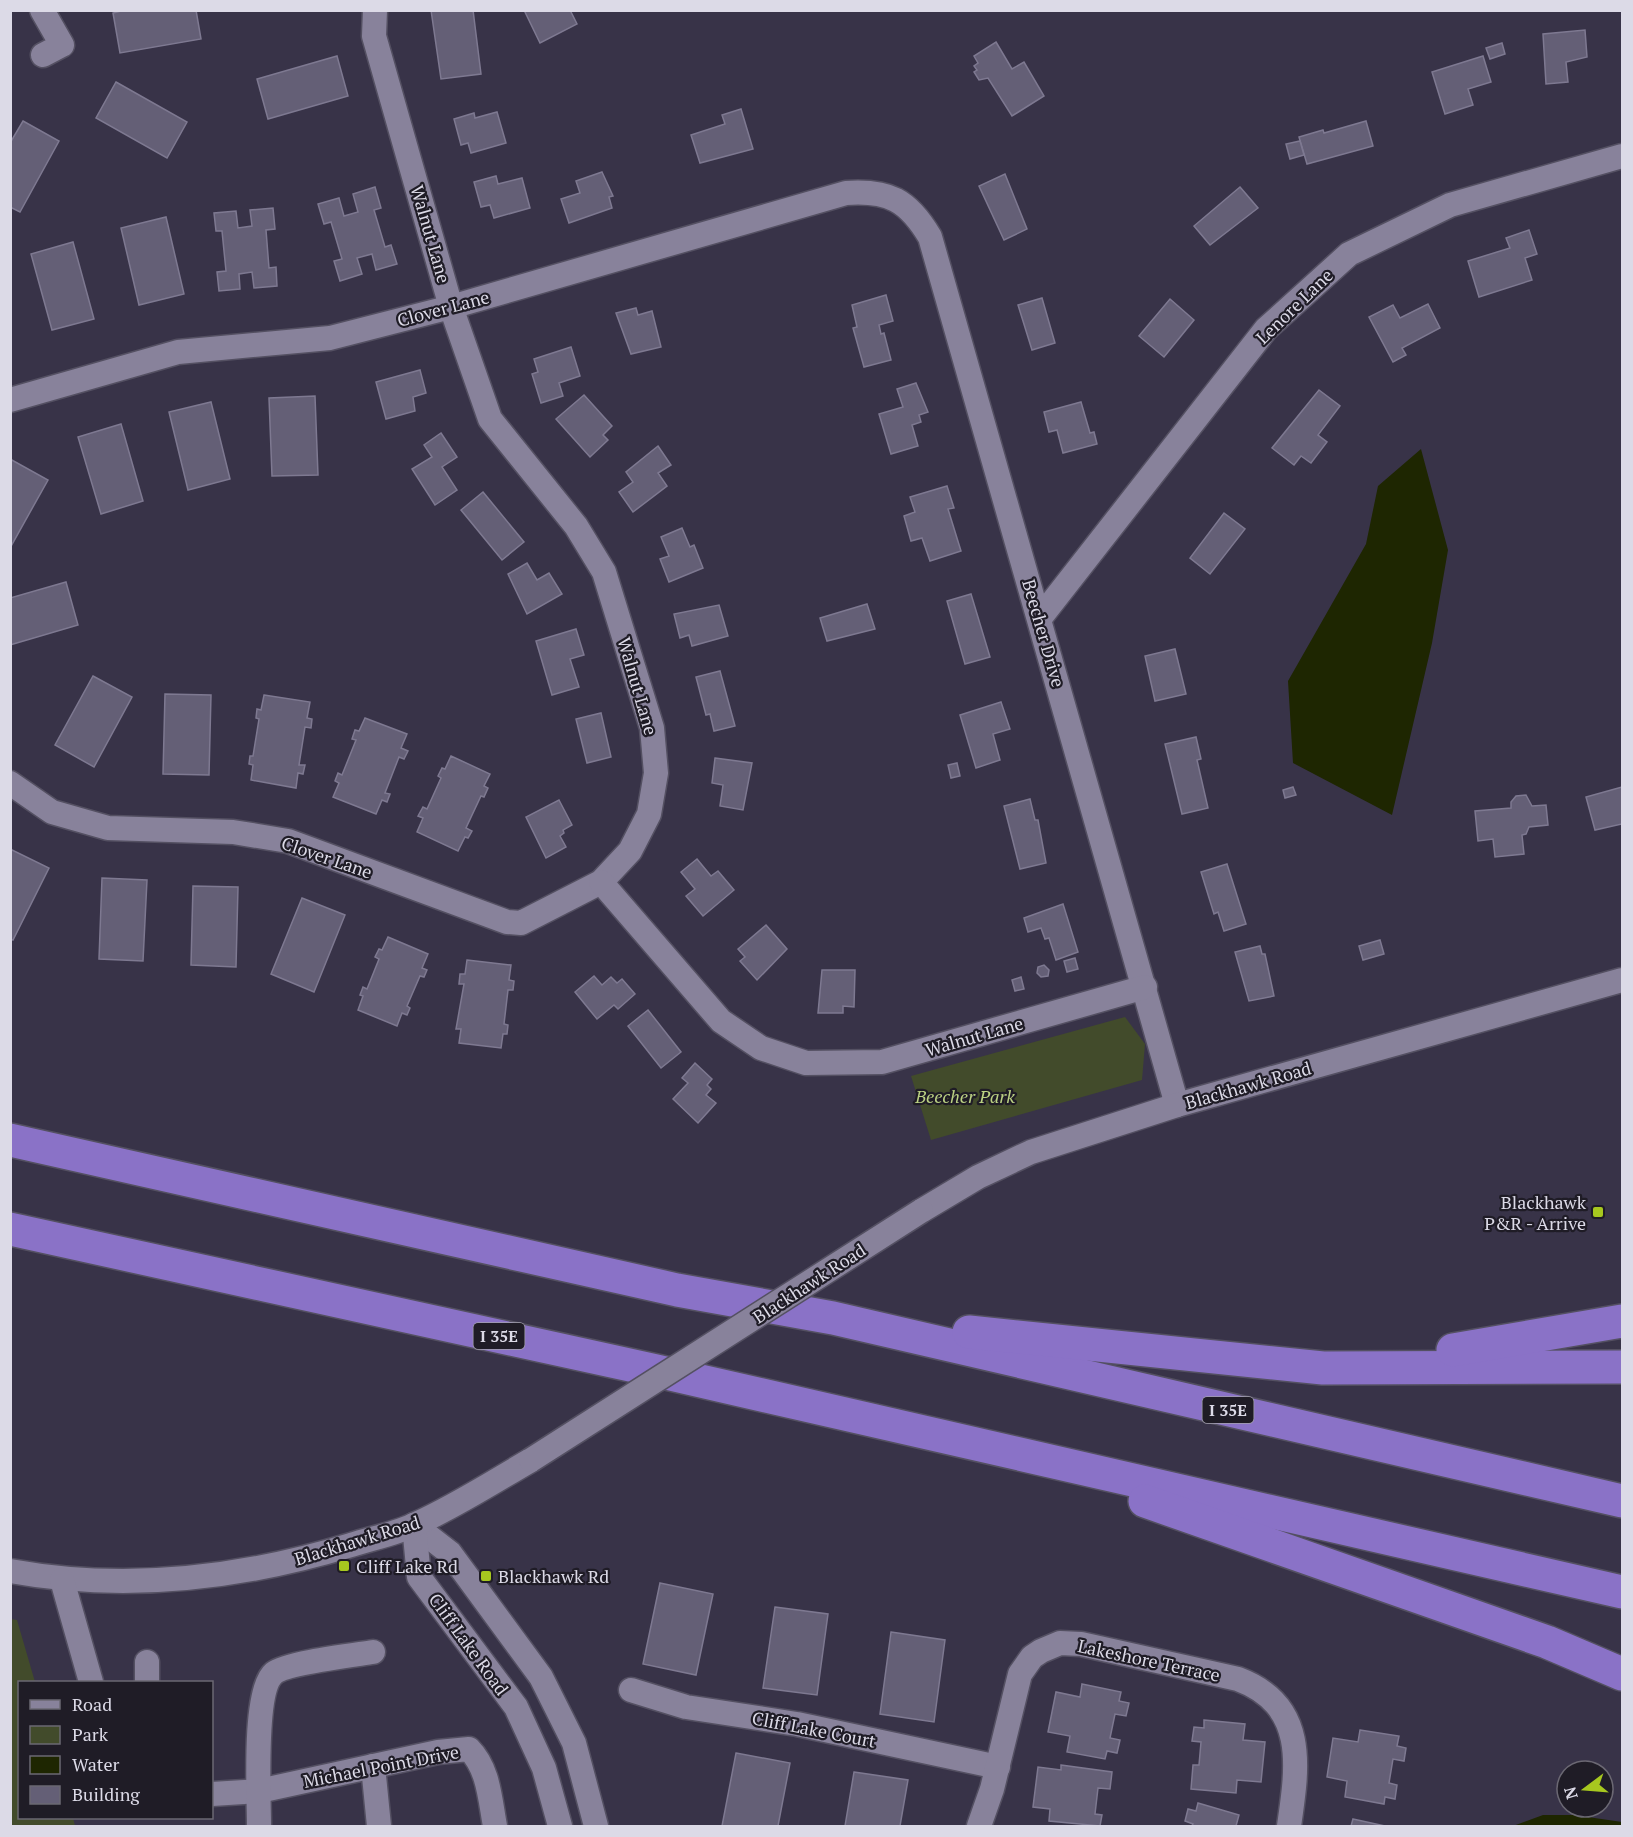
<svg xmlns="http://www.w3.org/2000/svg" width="1633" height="1837" font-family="'PT Serif',serif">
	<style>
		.green { fill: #424b2b }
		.water { fill: #1e2601 }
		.building { fill: #645f76; stroke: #7e7991; stroke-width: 1.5 }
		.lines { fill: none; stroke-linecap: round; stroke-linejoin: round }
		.minor-casing { stroke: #545062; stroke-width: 27 }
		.highway-casing { stroke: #545062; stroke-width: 36 }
		.minor { stroke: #88829b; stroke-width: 24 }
		.highway { stroke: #8a72c7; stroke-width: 33 }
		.minor-bridge-casing { stroke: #545062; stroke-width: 27; stroke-linecap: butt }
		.minor-bridge { stroke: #88829b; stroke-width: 24 }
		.poi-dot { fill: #a7c81f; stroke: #1f1c26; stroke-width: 2 }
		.labels { text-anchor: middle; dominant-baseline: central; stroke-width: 4.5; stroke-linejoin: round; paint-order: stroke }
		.shield { fill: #1f1c26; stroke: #a3a1ad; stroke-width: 1.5 }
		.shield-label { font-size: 16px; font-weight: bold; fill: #dcdae7 }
		.street-label { font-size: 18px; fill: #dcdae7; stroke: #1f1c26 }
		.park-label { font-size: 18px; font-style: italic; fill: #bbd183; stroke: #1f1c26 }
		.poi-label { font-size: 18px; fill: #dcdae7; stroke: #1f1c26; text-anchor: start }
	</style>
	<rect width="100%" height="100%" fill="#383348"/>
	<g class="green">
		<path d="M1125 1017 1145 1044 1142 1080 931 1140 911 1076Z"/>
		<path d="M10 1619 17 1620 35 1682H20V1818H73L75 1826H11Z"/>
	</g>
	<g class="water">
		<path d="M1421 449 1448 550 1432 643 1392 815 1293 763 1288 681 1366 544 1378 486Z"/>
		<path d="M1543 1815H1574L1622 1822V1826H1513Z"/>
	</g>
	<g class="building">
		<path d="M125 10H196L201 39 120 53 113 13Z"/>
		<path d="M431 10H473L481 74 441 79Z"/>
		<path d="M524 10H570L577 24 540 43Z"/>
		<path d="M1585 30 1587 57 1566 62 1568 82 1546 84 1543 34Z"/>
		<path d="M996 42 1012 69 1024 62 1044 96 1012 116 988 78 979 80 974 72 977 70 974 66 978 63 974 56Z"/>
		<path d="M1502 43 1505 54 1490 59 1486 48Z"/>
		<path d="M337 56 348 96 268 119 257 79Z"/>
		<path d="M1483 56 1491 82 1468 89 1473 105 1445 114 1432 72Z"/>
		<path d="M116 82 187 122 167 158 96 118Z"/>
		<path d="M741 109 753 149 700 163 691 135 725 124 722 115Z"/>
		<path d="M497 112 506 143 471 153 468 143 461 145 454 119 474 113 475 118Z"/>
		<path d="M23 121 59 141 20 212 10 207V143Z"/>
		<path d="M1366 121 1373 146 1307 164 1299 137 1323 130 1324 133Z"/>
		<path d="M1300 141 1304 155 1290 159 1286 144Z"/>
		<path d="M602 172 613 196 609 197 612 208 569 223 561 199 580 193 576 181Z"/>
		<path d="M1005 174 1027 229 1004 240 979 186Z"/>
		<path d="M496 176 498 184 522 178 530 208 494 218 490 205 481 207 474 182Z"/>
		<path d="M375 187 381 208 374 210 385 247 391 245 397 264 376 270 372 254 357 258 362 274 340 281 334 261 342 259 331 222 324 224 318 204 339 198 344 216 358 212 353 194Z"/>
		<path d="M1240 187 1258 208 1210 245 1194 226Z"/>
		<path d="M273 208 275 229 266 230 269 268 276 267 277 286 254 288 252 272 239 274 240 289 219 291 217 272 226 271 222 231H216L214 213 236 211 238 228 252 226 250 210Z"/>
		<path d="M166 217 184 294 139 305 121 228Z"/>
		<path d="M1529 230 1537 254 1525 258 1532 280 1479 297 1468 261 1510 248 1506 238Z"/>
		<path d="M73 242 94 319 52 330 31 254Z"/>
		<path d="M886 295 893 321 879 325 881 334 884 333 891 360 864 367 853 328 857 327 852 305Z"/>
		<path d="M1042 298 1055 343 1032 350 1018 305Z"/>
		<path d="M1170 299 1194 320 1164 357 1139 336Z"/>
		<path d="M1428 304 1440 328 1402 348 1406 355 1393 362 1369 317 1393 305 1400 318Z"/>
		<path d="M636 308 638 315 652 311 661 347 631 354 616 313Z"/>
		<path d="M571 347 580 376 559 383 563 396 541 403 532 374 538 372 534 359Z"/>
		<path d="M420 370 426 393 413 397 415 411 386 419 376 382Z"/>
		<path d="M916 383 928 412 919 415 921 422 912 425 918 446 891 454 879 414 903 407 897 389Z"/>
		<path d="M1319 390 1340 406 1318 435 1327 442 1311 463 1301 456 1294 465 1272 448Z"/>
		<path d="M584 395 612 426 603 435 608 440 590 457 556 419Z"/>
		<path d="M315 396 318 475 272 476 269 398Z"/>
		<path d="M211 402 230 479 188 490 169 412Z"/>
		<path d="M1081 402 1090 433 1094 432 1097 444 1063 453 1057 430 1049 432 1044 412Z"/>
		<path d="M121 424 143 501 101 514 78 437Z"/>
		<path d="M441 433 457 457 442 467 457 490 435 505 412 469 432 457 424 445Z"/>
		<path d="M658 446 671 465 658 473 667 486 633 512 619 492 633 482 626 472Z"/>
		<path d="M10 459 48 480 10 548Z"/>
		<path d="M947 486 954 508 948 509 961 551 930 561 922 538 911 541 904 516 915 512 910 497Z"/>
		<path d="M483 492 524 542 502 560 461 510Z"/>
		<path d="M1224 513 1245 529 1210 574 1190 558Z"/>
		<path d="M682 528 690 547 694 545 703 568 669 582 660 559 669 556 661 537Z"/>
		<path d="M527 563 537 580 549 573 562 594 527 614 508 574Z"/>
		<path d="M66 582 78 625 10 645V598Z"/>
		<path d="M971 594 990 657 965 664 947 601Z"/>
		<path d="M867 604 875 629 827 641 820 618Z"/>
		<path d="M719 605 728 636 692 646 689 635 680 638 674 614Z"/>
		<path d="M576 629 584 655 570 659 579 687 552 695 536 641Z"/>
		<path d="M1175 649 1186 694 1155 701 1145 656Z"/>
		<path d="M720 671 735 726 714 731 710 714 706 715 696 677Z"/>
		<path d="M93 676 132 697 94 767 55 745Z"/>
		<path d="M165 694 211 695 209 775 163 774Z"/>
		<path d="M264 695 310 702 307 718 312 719 311 728 305 727 299 765H305L303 774 298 773 296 788 251 780 253 765 249 764 250 756H253L259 719 256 718 257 709 261 710Z"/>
		<path d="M1001 702 1010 729 993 734 1000 760 976 768 960 715Z"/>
		<path d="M601 713 611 757 587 763 576 719Z"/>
		<path d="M365 718 407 734 401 748 408 751 404 759 399 757 385 793 390 794 387 802 382 800 376 814 333 797 339 783 335 781 338 773 342 775 356 740 352 739 355 730 359 731Z"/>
		<path d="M1196 737 1201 759 1197 760 1208 808 1182 814 1165 744Z"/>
		<path d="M451 756 490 774 484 786 488 788 484 797 481 796 466 828 472 831 468 838 465 837 458 851 417 832 423 818 418 816 423 807 427 809 441 778 438 776 442 768 445 769Z"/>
		<path d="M715 758 752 763 743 810 720 806 723 785 712 783Z"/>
		<path d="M957 763 960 776 951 778 948 765Z"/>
		<path d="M1293 787 1296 795 1285 798 1283 790Z"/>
		<path d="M1622 787V824L1595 830 1586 797Z"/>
		<path d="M1526 795 1532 806 1546 805 1548 825 1529 827 1526 834 1522 835 1524 854 1495 857 1493 839 1478 841 1475 811 1511 808V802L1516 796Z"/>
		<path d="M1030 799 1035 820H1038L1046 863 1020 869 1004 806Z"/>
		<path d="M559 800 572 825 563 830 564 833 560 836 566 847 546 858 526 817Z"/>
		<path d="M10 849 49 868 13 940 10 939Z"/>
		<path d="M697 859 711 876 718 871 734 890 703 916 686 896 695 889 681 872Z"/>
		<path d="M1227 864 1246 924 1224 931 1218 912 1214 914 1201 872Z"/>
		<path d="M102 878 147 880 143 961 99 959Z"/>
		<path d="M193 886 238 887 236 967 191 965Z"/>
		<path d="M302 898 345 915 314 992 271 974Z"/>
		<path d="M1063 904 1078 952 1056 960 1049 938 1045 939 1041 928 1028 932 1024 918Z"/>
		<path d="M766 925 787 949 757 980 740 961 745 957 738 949Z"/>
		<path d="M388 937 428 954 422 968 427 970 424 977 420 976 407 1006 410 1008 407 1015 402 1013 397 1026 358 1010 363 996 360 995 363 987 367 989 379 959 375 957 379 949 382 950Z"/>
		<path d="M1380 940 1384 954 1363 960 1359 946Z"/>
		<path d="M1260 946 1262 954H1265L1274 996 1249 1001 1235 952Z"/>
		<path d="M1075 958 1078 969 1067 972 1064 961Z"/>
		<path d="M467 960 511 965 509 980 514 981 513 990H508L504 1024 508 1025 507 1034H503L501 1048 459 1043 461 1029H456L464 984H459L460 974H465Z"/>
		<path d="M1044 965 1049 970 1048 976 1041 977 1037 973 1038 967Z"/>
		<path d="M822 970H855L854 1007 843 1006V1013H818Z"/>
		<path d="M594 976 602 985 611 977 617 983 622 979 635 994 618 1009 614 1005 597 1019 575 992Z"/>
		<path d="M1021 977 1024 989 1015 991 1012 980Z"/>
		<path d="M648 1010 681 1052 661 1068 628 1026Z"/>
		<path d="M695 1063 712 1079 707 1085 711 1089 706 1095 716 1103 698 1123 673 1099 688 1083 682 1078Z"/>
		<path d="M660 1583 713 1594 696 1675 643 1664Z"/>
		<path d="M775 1607 828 1614 817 1695 763 1688Z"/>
		<path d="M891 1632 945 1640 934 1722 880 1714Z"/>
		<path d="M1082 1684 1121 1692 1119 1701 1129 1703 1126 1716 1115 1714 1110 1738 1120 1740 1117 1753 1107 1751 1105 1759 1067 1752 1070 1736 1048 1732 1056 1692 1080 1697Z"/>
		<path d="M1204 1720 1245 1724 1243 1740 1265 1742 1261 1782 1237 1780 1236 1793 1191 1789 1193 1765H1199L1201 1742 1192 1741 1194 1727 1204 1728Z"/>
		<path d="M1360 1730 1399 1736 1397 1746 1406 1748 1404 1761 1393 1759 1389 1783 1397 1785 1395 1799 1385 1797 1384 1804 1345 1797 1347 1781 1327 1777 1333 1738 1358 1742Z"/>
		<path d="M736 1753 790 1763 778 1826H722Z"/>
		<path d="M1061 1765 1112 1772 1110 1789 1098 1788 1095 1814 1102 1815 1100 1826 1049 1821 1050 1809 1033 1807 1038 1767 1061 1770Z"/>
		<path d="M854 1772 908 1780 900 1826H845Z"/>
		<path d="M1198 1803 1239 1815 1236 1826H1192L1193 1824 1185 1821 1188 1809 1196 1811Z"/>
		<path d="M1353 1819 1385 1826H1351Z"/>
	</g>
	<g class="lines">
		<defs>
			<g id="minor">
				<path d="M42 10 62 45 43 55"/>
				<path d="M10 400 178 352 330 338 451 307 846 193C889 190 908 200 930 237L1177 1105"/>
				<path d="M1040 618 1266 329 1349 254 1450 205 1622 156"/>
				<path d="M10 783 52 812 108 828 233 832 288 841 507 922 521 923 601 882 630 851 649 814 656 773 652 728 604 572 576 526 490 419 451 307 374 36 375 10"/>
				<path d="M601 882 721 1021 761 1048 806 1063 882 1062 1145 987"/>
				<path d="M921 1211 978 1177 1031 1152 1177 1105 1622 980"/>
				<path d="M414 1525 450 1553 541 1677 574 1743 596 1826"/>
				<path d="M414 1525 419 1577 516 1707 544 1768 560 1826"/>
				<path d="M10 1571C126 1592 239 1579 351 1545 372 1538 396 1534 416 1524 456 1506 493 1482 531 1460"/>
				<path d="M62 1580 91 1682"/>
				<path d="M147 1682V1662"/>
				<path d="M631 1690 686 1707 797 1724 998 1767"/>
				<path d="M373 1766 379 1826"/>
				<path d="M212 1794 259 1791 438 1752 469 1749C489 1769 490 1800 495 1826"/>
				<path d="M259 1826C259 1797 253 1690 274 1673 286 1663 354 1655 373 1652"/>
				<path d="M979 1826 992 1789 1020 1674 1032 1657 1041 1651 1060 1643 1081 1644 1238 1679C1307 1705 1298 1765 1289 1826"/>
			</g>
			<g id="highway">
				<path d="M10 1140 677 1290 833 1318 1622 1501"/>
				<path d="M10 1229 657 1371 1622 1592"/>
				<path d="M969 1332 1323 1368 1622 1367"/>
				<path d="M1453 1350 1622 1321"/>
				<path d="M1145 1501 1547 1642 1622 1674"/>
			</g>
		</defs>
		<use href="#minor" class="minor-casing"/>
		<use href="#highway" class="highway-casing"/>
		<use href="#minor" class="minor"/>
		<use href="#highway" class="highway"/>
		<defs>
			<path id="minor-bridge" d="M531 1460 921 1211"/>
		</defs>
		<use href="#minor-bridge" class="minor-bridge-casing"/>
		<use href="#minor-bridge" class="minor-bridge"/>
	</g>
	<g class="poi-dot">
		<rect x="1592" y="1206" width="12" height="12" rx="3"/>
		<rect x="338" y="1560" width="12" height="12" rx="3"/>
		<rect x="480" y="1570" width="12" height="12" rx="3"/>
	</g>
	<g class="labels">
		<g class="shield">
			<rect x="473.5" y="1323" width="51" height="26" rx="4.5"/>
			<rect x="1202.5" y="1397" width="51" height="26" rx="4.5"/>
		</g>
		<g class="shield-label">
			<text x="499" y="1336">I 35E</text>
			<text x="1228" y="1410">I 35E</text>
		</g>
		<g class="street-label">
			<text transform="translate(431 234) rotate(74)">Walnut Lane</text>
			<text transform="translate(1294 306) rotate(-44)">Lenore Lane</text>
			<text transform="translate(443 308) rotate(-15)">Clover Lane</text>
			<text transform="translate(1044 633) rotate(74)">Beecher Drive</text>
			<text transform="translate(638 686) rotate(74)">Walnut Lane</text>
			<text transform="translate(327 857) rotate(19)">Clover Lane</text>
			<text transform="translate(974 1036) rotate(-16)">Walnut Lane</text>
			<text transform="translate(1248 1085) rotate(-16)">Blackhawk Road</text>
			<text transform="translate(809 1283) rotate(-33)">Blackhawk Road</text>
			<text transform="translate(357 1540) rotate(-17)">Blackhawk Road</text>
			<text transform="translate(469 1644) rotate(54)">Cliff Lake Road</text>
			<text transform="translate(1149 1660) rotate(12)">Lakeshore Terrace</text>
			<text transform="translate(814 1729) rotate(11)">Cliff Lake Court</text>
			<text transform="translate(381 1766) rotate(-11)">Michael Point Drive</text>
		</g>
		<g class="park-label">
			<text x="965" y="1096">Beecher Park</text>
		</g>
		<g class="poi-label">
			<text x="1586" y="1202" text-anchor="end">Blackhawk<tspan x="1586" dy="21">P&amp;R - Arrive</tspan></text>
			<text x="356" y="1566">Cliff Lake Rd</text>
			<text x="498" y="1576">Blackhawk Rd</text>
		</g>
	</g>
	<rect width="1633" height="1837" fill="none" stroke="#dcdae7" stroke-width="24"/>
	<rect x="18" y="1681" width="195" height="138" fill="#1f1c26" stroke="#6b6873" stroke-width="1.5"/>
	<rect x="30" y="1700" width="30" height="9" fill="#88829b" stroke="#6b6873" stroke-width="1.5"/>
	<text x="72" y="1711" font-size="18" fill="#dcdae7">Road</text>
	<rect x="30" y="1726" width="30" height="18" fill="#424b2b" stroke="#6b6873" stroke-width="1.5"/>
	<text x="72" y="1741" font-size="18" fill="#dcdae7">Park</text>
	<rect x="30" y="1756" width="30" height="18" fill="#1e2601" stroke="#6b6873" stroke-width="1.5"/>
	<text x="72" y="1771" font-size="18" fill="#dcdae7">Water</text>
	<rect x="30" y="1786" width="30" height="18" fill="#645f76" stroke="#6b6873" stroke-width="1.5"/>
	<text x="72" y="1801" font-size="18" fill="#dcdae7">Building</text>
	<g transform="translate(1585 1789) rotate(254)"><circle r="28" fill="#1f1c26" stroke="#6b6873" stroke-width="1.5"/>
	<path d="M0-4.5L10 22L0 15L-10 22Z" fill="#a7c81f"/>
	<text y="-9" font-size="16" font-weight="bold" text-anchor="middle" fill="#dcdae7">N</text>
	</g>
</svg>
